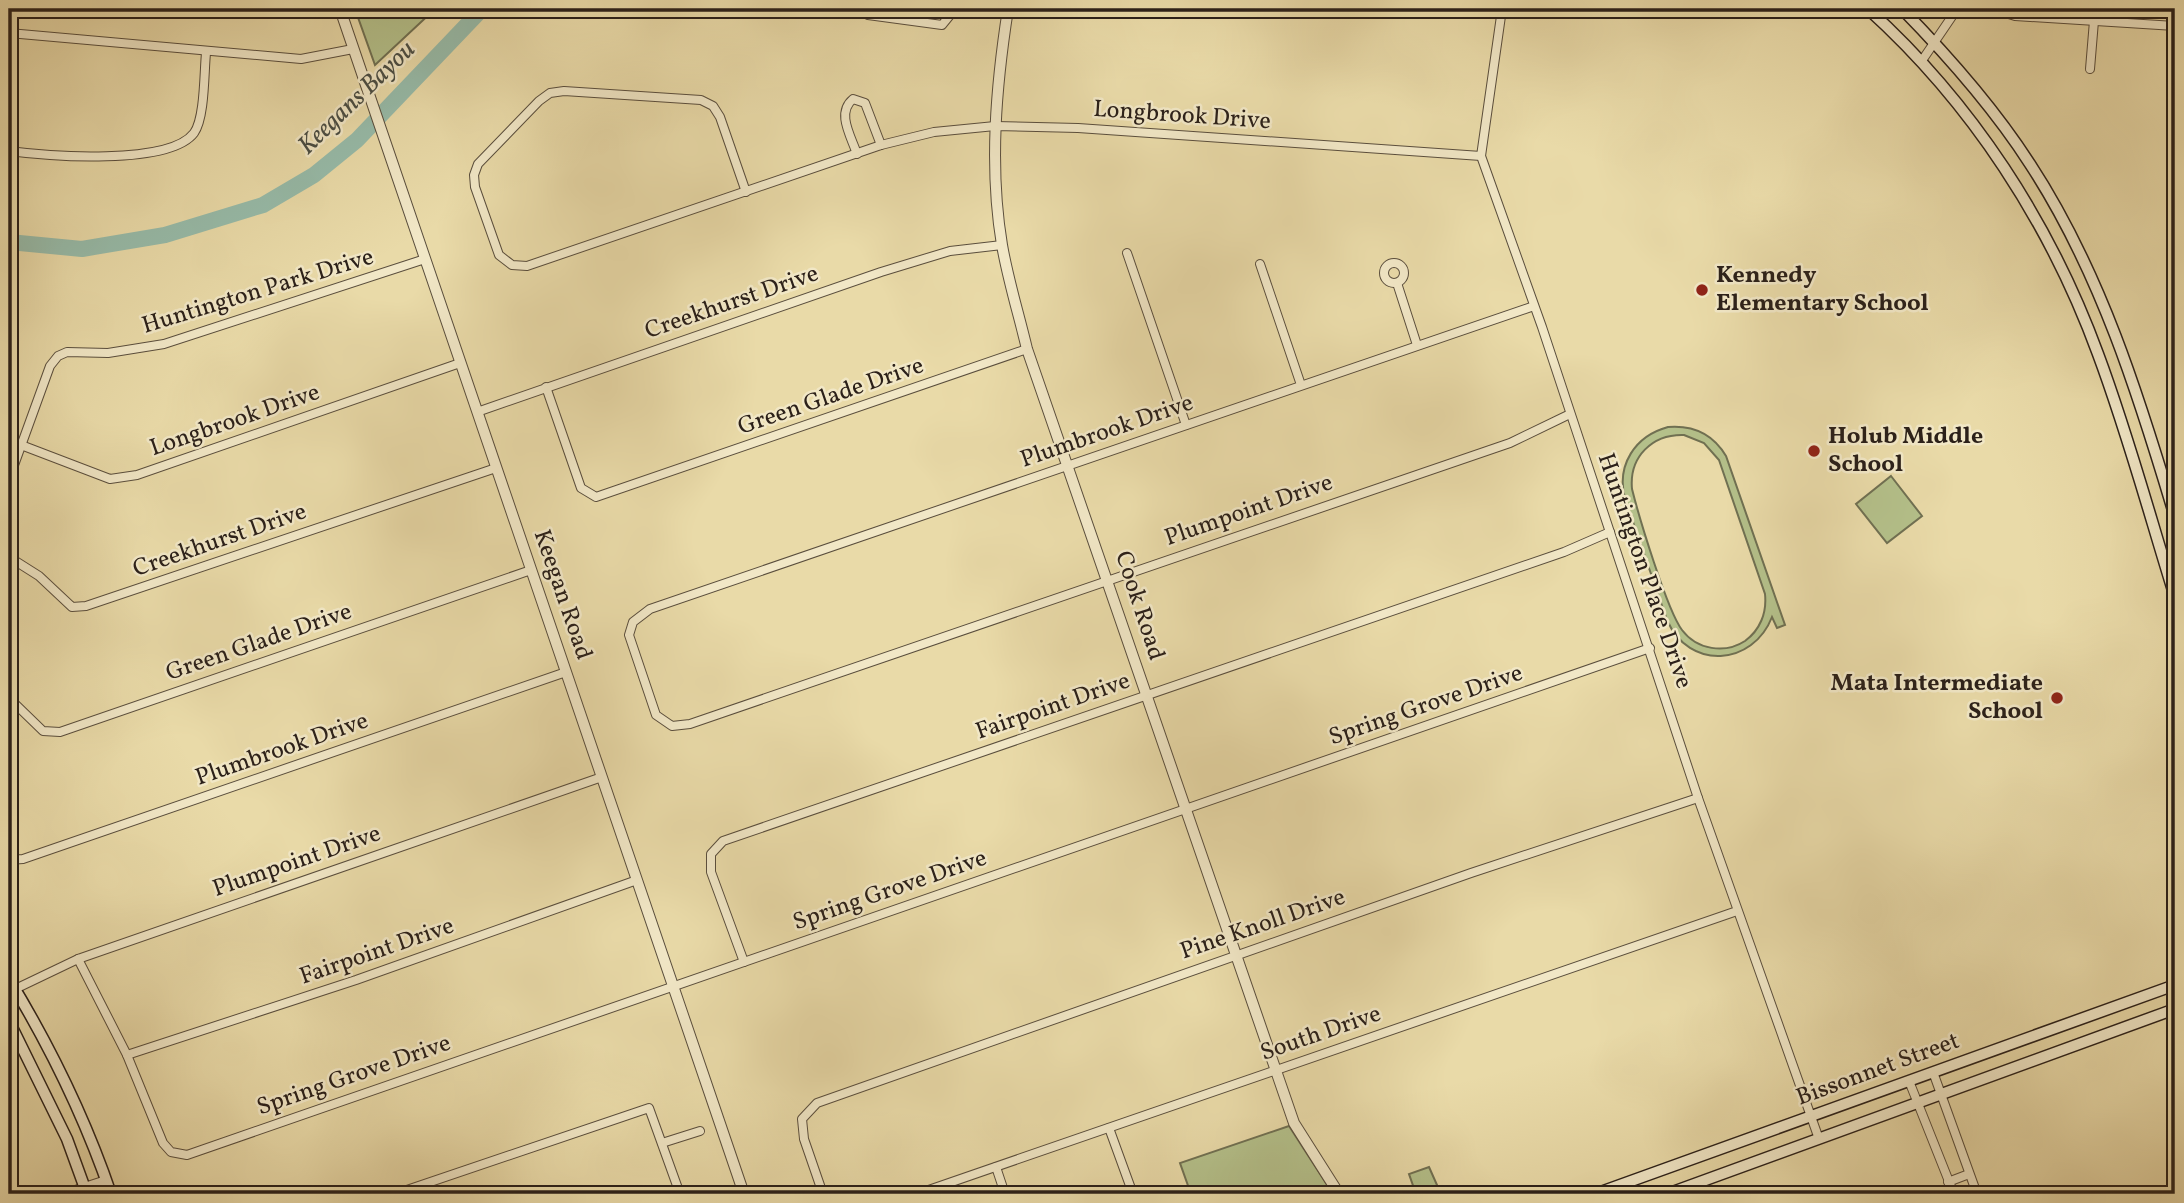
<svg xmlns="http://www.w3.org/2000/svg" width="2184" height="1203" font-family="Vollkorn,serif">
	<style>
		.green { fill: #b4c08a; stroke: #707052; stroke-width: 2; fill-rule: evenodd }
		.lines { fill: none; stroke-linecap: round; stroke-linejoin: round }
		.river { stroke: #97bba9; stroke-width: 16 }
		.minor-casing { stroke: #5a4e3d; stroke-width: 10 }
		.tertiary-casing { stroke: #5a4e3d; stroke-width: 12 }
		.secondary-casing { stroke: #2b2019; stroke-width: 13 }
		.minor { stroke: #f1e7c6; stroke-width: 8 }
		.tertiary { stroke: #f1e7c6; stroke-width: 10 }
		.secondary { stroke: #f1e7c6; stroke-width: 10 }
		.poi-dot { fill: #8f2418; stroke: #f1e7c6; stroke-width: 2.5 }
		.labels { text-anchor: middle; dominant-baseline: central; stroke-width: 5; stroke-linejoin: round; paint-order: stroke }
		.street-label { font-size: 24px; fill: #2b2019; stroke: #f1e7c6 }
		.poi-label { font-size: 24px; font-weight: bold; fill: #2b2019; stroke: #f1e7c6; text-anchor: start }
		.water-label { font-size: 26px; font-style: italic; fill: #4b4e44; stroke: #f1e7c6 }
	</style>
	<rect width="100%" height="100%" fill="#e9daa8"/>
	<filter id="stains"><feTurbulence type="fractalNoise" baseFrequency=".00286" numOctaves="4"/><feColorMatrix values="0 0 0 0 .2 0 0 0 0 .09 0 0 0 0 .02 0 0 0 .5 -.17"/></filter>
	<radialGradient id="worn" r=".72"><stop offset=".6" stop-color="#630" stop-opacity="0"/><stop offset="1" stop-color="#630" stop-opacity=".3"/></radialGradient>
	<g class="green">
		<path d="M355 9H435L375 65Z"/>
		<path d="M1668 427C1693 425 1713 434 1726 456L1785 625 1777 628 1772 617C1753 666 1689 671 1667 620L1625 499C1616 465 1635 436 1668 427ZM1684 435 1704 443 1719 460 1765 594C1767 613 1760 630 1745 641 1725 654 1697 650 1682 630 1667 610 1639 517 1632 489 1629 457 1652 434 1684 435Z"/>
		<path d="M1891 476 1922 516 1887 543 1856 504Z"/>
		<path d="M1289 1126 1333 1194H1191L1180 1163Z"/>
		<path d="M1429 1167 1441 1194H1416L1409 1174Z"/>
	</g>
	<g class="lines">
		<path class="river" d="M9 242 82 249 165 235 263 205 314 175 357 140 482 9"/>
		<defs>
			<g id="minor">
				<path d="M860 9 868 15 942 25 955 9"/>
				<path d="M1502 9 1481 156 1542 327 1698 798 1819 1139"/>
				<path d="M1993 9 2015 16 2175 26"/>
				<path d="M9 33 301 59 353 49"/>
				<path d="M1921 62 1957 9"/>
				<path d="M2090 69 2094 21"/>
				<path d="M9 151C47 156 169 166 194 133 205 118 204 72 206 53"/>
				<path d="M857 154C851 136 836 113 853 99L865 103 881 145"/>
				<path d="M746 192 720 117 713 106 701 100 564 91 550 93 539 101 478 164 474 175 475 187 499 255 512 265 527 266 881 145 934 132 995 126 1078 128 1481 156"/>
				<path d="M1127 253 1186 425"/>
				<circle cx="1394" cy="273" r="10"/>
				<path d="M1260 264 1301 385"/>
				<path d="M1397 283 1417 345"/>
				<path d="M1534 306 650 609 633 622 629 635 656 715 672 726 690 724 1510 443 1570 414"/>
				<path d="M546 387 581 488 596 497 1027 349"/>
				<path d="M477 412 881 272 950 251 1002 245"/>
				<path d="M21 445 110 479 137 475 460 363"/>
				<path d="M9 479 50 366 58 356 67 352 108 353 164 344 425 259"/>
				<path d="M9 557 39 576 72 607 86 606 496 468"/>
				<path d="M9 698 43 731 60 732 531 570"/>
				<path d="M9 860 23 859 566 672"/>
				<path d="M78 959 127 1055 163 1143 171 1152 187 1155 1650 648"/>
				<path d="M744 962 711 872V854L723 841 1564 552 1610 532"/>
				<path d="M9 992 78 959 602 777"/>
				<path d="M127 1055 356 980 637 880"/>
				<path d="M1933 1072 1977 1194"/>
				<path d="M1909 1081 1954 1194"/>
				<path d="M1109 1128 1133 1194"/>
				<path d="M662 1143 700 1131"/>
				<path d="M996 1167 1005 1194"/>
				<path d="M1948 1182 1969 1174"/>
				<path d="M63 1194 106 1180"/>
				<path d="M395 1194 649 1108 680 1194"/>
				<path d="M823 1194 804 1139 802 1119 817 1103 1471 873 1698 798"/>
				<path d="M917 1194 1737 911"/>
			</g>
			<g id="tertiary">
				<path d="M340 9 744 1194"/>
				<path d="M1008 9C996 86 989 167 1002 245 1008 280 1019 315 1027 349L1294 1123 1339 1194"/>
			</g>
			<g id="secondary">
				<path d="M1868 9C1972 103 2050 223 2098 354 2128 434 2150 517 2175 597"/>
				<path d="M1902 9C1949 57 1994 108 2030 164 2100 271 2139 396 2175 517"/>
				<path d="M9 979C51 1048 85 1118 111 1194"/>
				<path d="M9 1021 67 1139 87 1194"/>
				<path d="M1595 1194 2175 985"/>
				<path d="M1667 1194 2175 1009"/>
			</g>
		</defs>
		<use href="#minor" class="minor-casing"/>
		<use href="#tertiary" class="tertiary-casing"/>
		<use href="#secondary" class="secondary-casing"/>
		<use href="#minor" class="minor"/>
		<use href="#tertiary" class="tertiary"/>
		<use href="#secondary" class="secondary"/>
	</g>
	<g class="poi-dot">
		<circle cx="1702" cy="290" r="7"/>
		<circle cx="1814" cy="451" r="7"/>
		<circle cx="2057" cy="698" r="7"/>
	</g>
	<g class="labels">
		<g class="street-label">
			<text transform="translate(1182 116) rotate(4)">Longbrook Drive</text>
			<text transform="translate(258 292) rotate(-17)">Huntington Park Drive</text>
			<text transform="translate(732 303) rotate(-19)">Creekhurst Drive</text>
			<text transform="translate(831 397) rotate(-19)">Green Glade Drive</text>
			<text transform="translate(235 421) rotate(-19)">Longbrook Drive</text>
			<text transform="translate(1107 432) rotate(-19)">Plumbrook Drive</text>
			<text transform="translate(1249 511) rotate(-19)">Plumpoint Drive</text>
			<text transform="translate(220 541) rotate(-19)">Creekhurst Drive</text>
			<text transform="translate(1644 571) rotate(71)">Huntington Place Drive</text>
			<text transform="translate(562 595) rotate(71)">Keegan Road</text>
			<text transform="translate(1139 606) rotate(72)">Cook Road</text>
			<text transform="translate(259 643) rotate(-19)">Green Glade Drive</text>
			<text transform="translate(1426 706) rotate(-19)">Spring Grove Drive</text>
			<text transform="translate(1053 707) rotate(-19)">Fairpoint Drive</text>
			<text transform="translate(282 750) rotate(-19)">Plumbrook Drive</text>
			<text transform="translate(297 862) rotate(-19)">Plumpoint Drive</text>
			<text transform="translate(890 891) rotate(-19)">Spring Grove Drive</text>
			<text transform="translate(1263 925) rotate(-19)">Pine Knoll Drive</text>
			<text transform="translate(377 952) rotate(-19)">Fairpoint Drive</text>
			<text transform="translate(1321 1034) rotate(-19)">South Drive</text>
			<text transform="translate(1878 1070) rotate(-20)">Bissonnet Street</text>
			<text transform="translate(354 1076) rotate(-19)">Spring Grove Drive</text>
		</g>
		<g class="poi-label">
			<text x="1716" y="276">Kennedy<tspan x="1716" dy="28">Elementary School</tspan></text>
			<text x="1828" y="437">Holub Middle<tspan x="1828" dy="28">School</tspan></text>
			<text x="2043" y="684" text-anchor="end">Mata Intermediate<tspan x="2043" dy="28">School</tspan></text>
		</g>
		<g class="water-label">
			<text transform="translate(357 98) rotate(-44)">Keegans Bayou</text>
		</g>
	</g>
	<rect width="2184" height="1203" fill="none" stroke="#e9daa8" stroke-width="35"/>
	<rect x="10" y="10" width="2163" height="1182" fill="none" stroke="#2b2019" stroke-width="3.5"/>
	<rect x="18" y="18" width="2149" height="1168" fill="none" stroke="#2b2019" stroke-width="2"/>
	<rect width="100%" height="100%" filter="url(#stains)"/>
	<rect width="100%" height="100%" fill="url(#worn)"/>
</svg>
